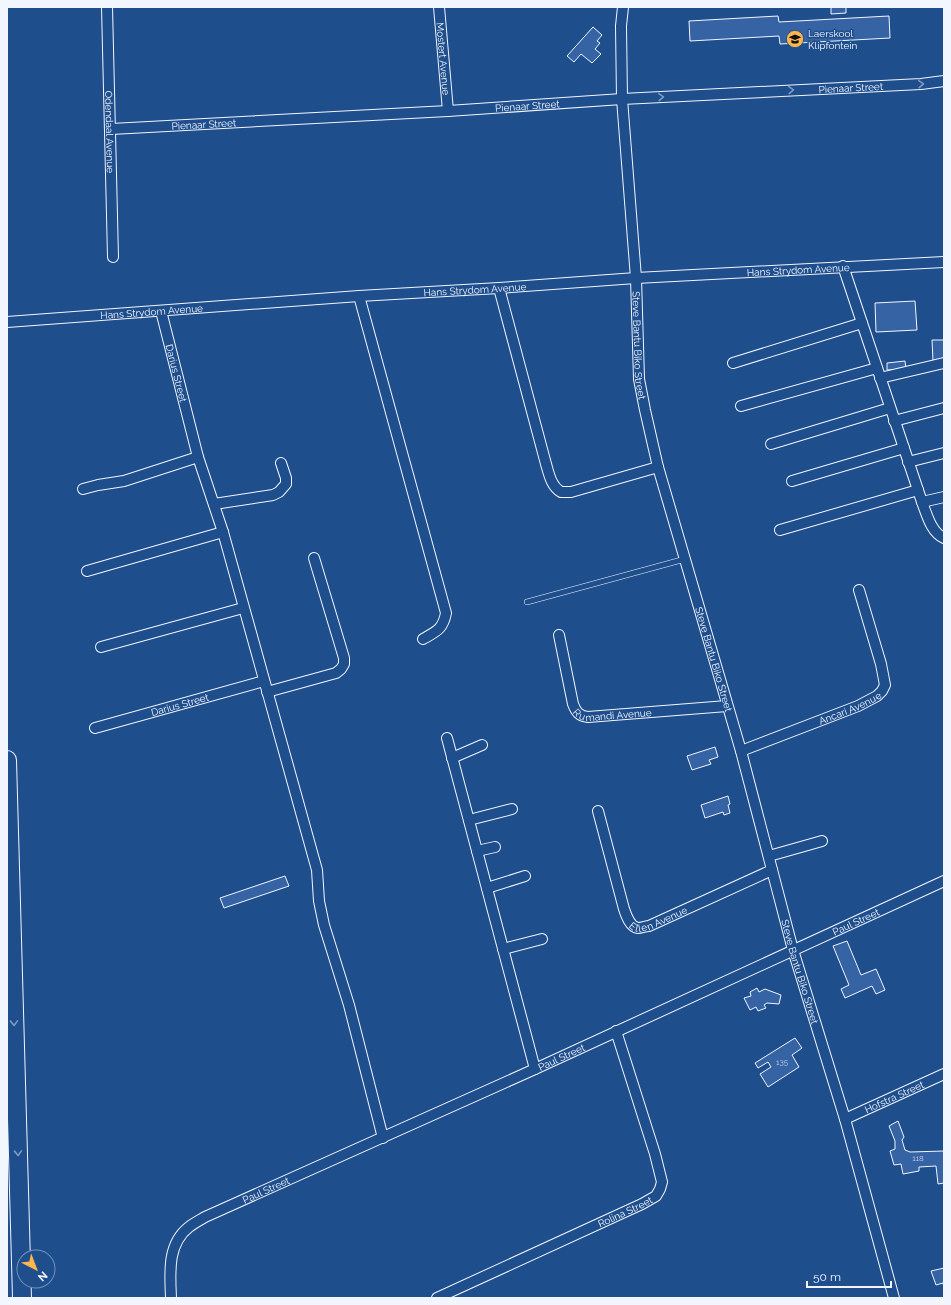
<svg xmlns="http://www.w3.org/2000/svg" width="951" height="1305" font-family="Raleway,sans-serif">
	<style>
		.building { fill: #3563a3; stroke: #f2f6ff }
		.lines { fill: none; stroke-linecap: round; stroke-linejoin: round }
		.service-casing { stroke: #f2f6ff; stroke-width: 6 }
		.minor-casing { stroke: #f2f6ff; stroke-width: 12 }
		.motorway-casing { stroke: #f2f6ff; stroke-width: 20 }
		.service { stroke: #1f4e8c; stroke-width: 5 }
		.minor { stroke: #1f4e8c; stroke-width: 10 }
		.motorway { stroke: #1f4e8c; stroke-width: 18 }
		.oneway { stroke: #7e9ac0 }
		.labels { text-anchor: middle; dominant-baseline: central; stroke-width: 3; stroke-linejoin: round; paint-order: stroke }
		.number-label { font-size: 8px; fill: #c3d1e8 }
		.poi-label { font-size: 10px; fill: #f2f6ff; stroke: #1f4e8c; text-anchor: start }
		.street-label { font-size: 10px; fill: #f2f6ff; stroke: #1f4e8c }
	</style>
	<rect width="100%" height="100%" fill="#1f4e8c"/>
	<g class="building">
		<path d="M831 7H846V13L831 14Z"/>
		<path d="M778 16 779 22 889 16 890 38 780 44 779 36 690 41 689 21Z"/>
		<path d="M593 27 602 35 597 41 600 43 595 49 601 54 592 63 581 54 574 62 567 56Z"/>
		<path d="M915 301 917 330 876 332 875 303Z"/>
		<path d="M932 340H944V361H933Z"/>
		<path d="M905 361 906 369 887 370V363Z"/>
		<path d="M715 747 718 757 709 760 711 764 692 770 687 756Z"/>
		<path d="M728 796 730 804 728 805 730 813 724 815 723 812 705 818 701 805Z"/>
		<path d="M285 876 289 886 224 908 220 898Z"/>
		<path d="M847 941 861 975 876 969 885 990 876 994 872 986 845 998 841 989 849 985 833 946Z"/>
		<path d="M757 988 759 992 765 989 781 995 779 1004 767 1003 764 1005 766 1008 758 1011 756 1007 750 1010 744 998 751 996 750 992Z"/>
		<path d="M795 1038 802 1048 792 1055 799 1067 768 1087 760 1074 771 1067 768 1062 758 1068 755 1063Z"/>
		<path d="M898 1121 904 1137 902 1140 905 1150 910 1152 944 1151V1183L938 1184 936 1166 919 1167V1171L903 1174 901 1164 894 1165 890 1151 895 1149V1141L889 1126Z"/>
		<path d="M944 1268V1288L943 1283 936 1285 931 1271Z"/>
	</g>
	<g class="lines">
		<defs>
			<path id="service" d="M527 602 685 559"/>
			<g id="minor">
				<path id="s1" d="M107 7 113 257"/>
				<path id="s2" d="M439 7 448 111"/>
				<path id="s3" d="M623 7 621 26 622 99 636 278 639 379 645 410 658 467 741 751 793 950 845 1119 894 1298"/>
				<path id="s4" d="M111 129 448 111 622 99 921 84 944 81"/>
				<path d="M843 266 922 502C927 515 931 532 944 538"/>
				<path d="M499 288 546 464C549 474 551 486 561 492H571L658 467"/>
				<path d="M359 296 446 613C443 629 437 631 423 639"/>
				<path id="s5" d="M161 311 198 457 223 532 317 870 319 901 324 925 349 1005 383 1138"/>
				<path id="s6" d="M7 322 359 296 499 288 636 278 944 262"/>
				<path d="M733 363 862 323"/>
				<path d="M880 378 944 363"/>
				<path d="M741 406 877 368"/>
				<path d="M894 421 944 408"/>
				<path d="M771 444 890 408"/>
				<path d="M908 462 944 453"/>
				<path d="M792 481 904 448"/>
				<path d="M83 489 98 485 124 481 198 457"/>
				<path d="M922 502 944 497"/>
				<path d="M214 504 273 495 279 492 286 484V478L281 463"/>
				<path d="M780 530 918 490"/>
				<path d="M87 571 223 532"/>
				<path id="s7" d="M559 635 573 704C576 712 579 716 588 717L727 706"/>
				<path d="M101 647 243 608"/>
				<path d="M267 692 336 673 341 669 344 664V658L314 558"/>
				<path id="s8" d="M95 728 264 681"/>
				<path d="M447 738 535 1069"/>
				<path id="s9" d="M741 751 858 706 877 696 882 691 885 685 881 664 859 590"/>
				<path d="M452 758 482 745"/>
				<path id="s10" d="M598 811 624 909C626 915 630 927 638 928 641 928 646 926 649 926L772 870"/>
				<path d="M469 820 512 809"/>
				<path d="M477 851 495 847"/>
				<path d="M769 856 822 841"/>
				<path d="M487 888 525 876"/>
				<path d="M503 949 542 939"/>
				<path id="s11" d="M845 1119 944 1074"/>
				<path id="s12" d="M171 1298C170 1273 167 1244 189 1227 194 1223 200 1220 205 1217L535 1069 944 881"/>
				<path id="s13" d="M437 1298 642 1204 656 1196 660 1189 662 1182 655 1154 616 1031"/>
			</g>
			<path id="motorway" d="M7 760 22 1298"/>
		</defs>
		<use href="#service" class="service-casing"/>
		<use href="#minor" class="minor-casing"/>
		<use href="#motorway" class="motorway-casing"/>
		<use href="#service" class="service"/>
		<use href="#minor" class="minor"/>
		<use href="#motorway" class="motorway"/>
	</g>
	<defs><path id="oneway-chevron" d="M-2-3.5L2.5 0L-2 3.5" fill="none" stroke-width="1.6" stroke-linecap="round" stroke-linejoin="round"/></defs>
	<g class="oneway">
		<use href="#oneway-chevron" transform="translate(921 84) rotate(-4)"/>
		<use href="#oneway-chevron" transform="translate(791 90) rotate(-3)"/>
		<use href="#oneway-chevron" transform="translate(661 97) rotate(-3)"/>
		<use href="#oneway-chevron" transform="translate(14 1023) rotate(88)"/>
		<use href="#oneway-chevron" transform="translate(18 1153) rotate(88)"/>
	</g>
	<defs>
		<symbol id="school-disc" viewBox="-11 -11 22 22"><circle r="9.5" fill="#ffb74d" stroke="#1f4e8c"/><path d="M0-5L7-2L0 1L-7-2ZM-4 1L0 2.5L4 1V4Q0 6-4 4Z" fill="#111"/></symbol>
	</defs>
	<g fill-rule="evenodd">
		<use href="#school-disc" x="785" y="29" width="20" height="20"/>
	</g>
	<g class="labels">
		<g class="number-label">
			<text x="782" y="1062">135</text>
			<text x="918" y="1158">118</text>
		</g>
		<g class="poi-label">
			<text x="808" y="33">Laerskool<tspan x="808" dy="12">Klipfontein</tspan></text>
		</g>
		<g class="street-label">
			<text stroke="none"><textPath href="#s2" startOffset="52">Mostert Avenue</textPath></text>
			<text stroke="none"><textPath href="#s4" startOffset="741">Pienaar Street</textPath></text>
			<text stroke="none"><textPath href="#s4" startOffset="417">Pienaar Street</textPath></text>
			<text stroke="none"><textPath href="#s4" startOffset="93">Pienaar Street</textPath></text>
			<text stroke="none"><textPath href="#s1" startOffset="125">Odendaal Avenue</textPath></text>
			<text stroke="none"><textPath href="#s6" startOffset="793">Hans Strydom Avenue</textPath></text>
			<text stroke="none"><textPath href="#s6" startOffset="469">Hans Strydom Avenue</textPath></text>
			<text stroke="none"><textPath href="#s6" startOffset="145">Hans Strydom Avenue</textPath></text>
			<text stroke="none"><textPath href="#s3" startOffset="339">Steve Bantu Biko Street</textPath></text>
			<text stroke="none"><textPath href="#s5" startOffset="64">Darius Street</textPath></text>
			<text stroke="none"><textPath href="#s3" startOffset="663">Steve Bantu Biko Street</textPath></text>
			<text stroke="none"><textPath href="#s8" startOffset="88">Darius Street</textPath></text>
			<text stroke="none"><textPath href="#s9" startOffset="117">Ancari Avenue</textPath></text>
			<text stroke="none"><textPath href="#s7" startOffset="116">Rumandi Avenue</textPath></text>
			<text stroke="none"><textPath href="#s10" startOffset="148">Ellen Avenue</textPath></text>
			<text stroke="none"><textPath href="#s12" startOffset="810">Paul Street</textPath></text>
			<text stroke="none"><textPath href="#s3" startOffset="987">Steve Bantu Biko Street</textPath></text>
			<text stroke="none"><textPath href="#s12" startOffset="486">Paul Street</textPath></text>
			<text stroke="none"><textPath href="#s11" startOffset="54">Hofstra Street</textPath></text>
			<text stroke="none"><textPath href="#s12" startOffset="162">Paul Street</textPath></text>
			<text stroke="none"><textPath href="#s13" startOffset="207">Rolina Street</textPath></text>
		</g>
	</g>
	<rect width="951" height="1305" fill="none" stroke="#f2f6ff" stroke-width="16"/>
	<g transform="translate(36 1269) rotate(138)"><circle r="19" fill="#1f4e8c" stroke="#7391ba"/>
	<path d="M0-3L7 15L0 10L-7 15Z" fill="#ffb74d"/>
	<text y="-6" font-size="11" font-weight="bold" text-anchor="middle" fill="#f2f6ff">N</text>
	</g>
	<path d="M807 1281v6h84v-6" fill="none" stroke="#f2f6ff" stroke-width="2"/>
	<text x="813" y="1281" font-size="12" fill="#f2f6ff" stroke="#1f4e8c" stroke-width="3" paint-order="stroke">50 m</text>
</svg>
